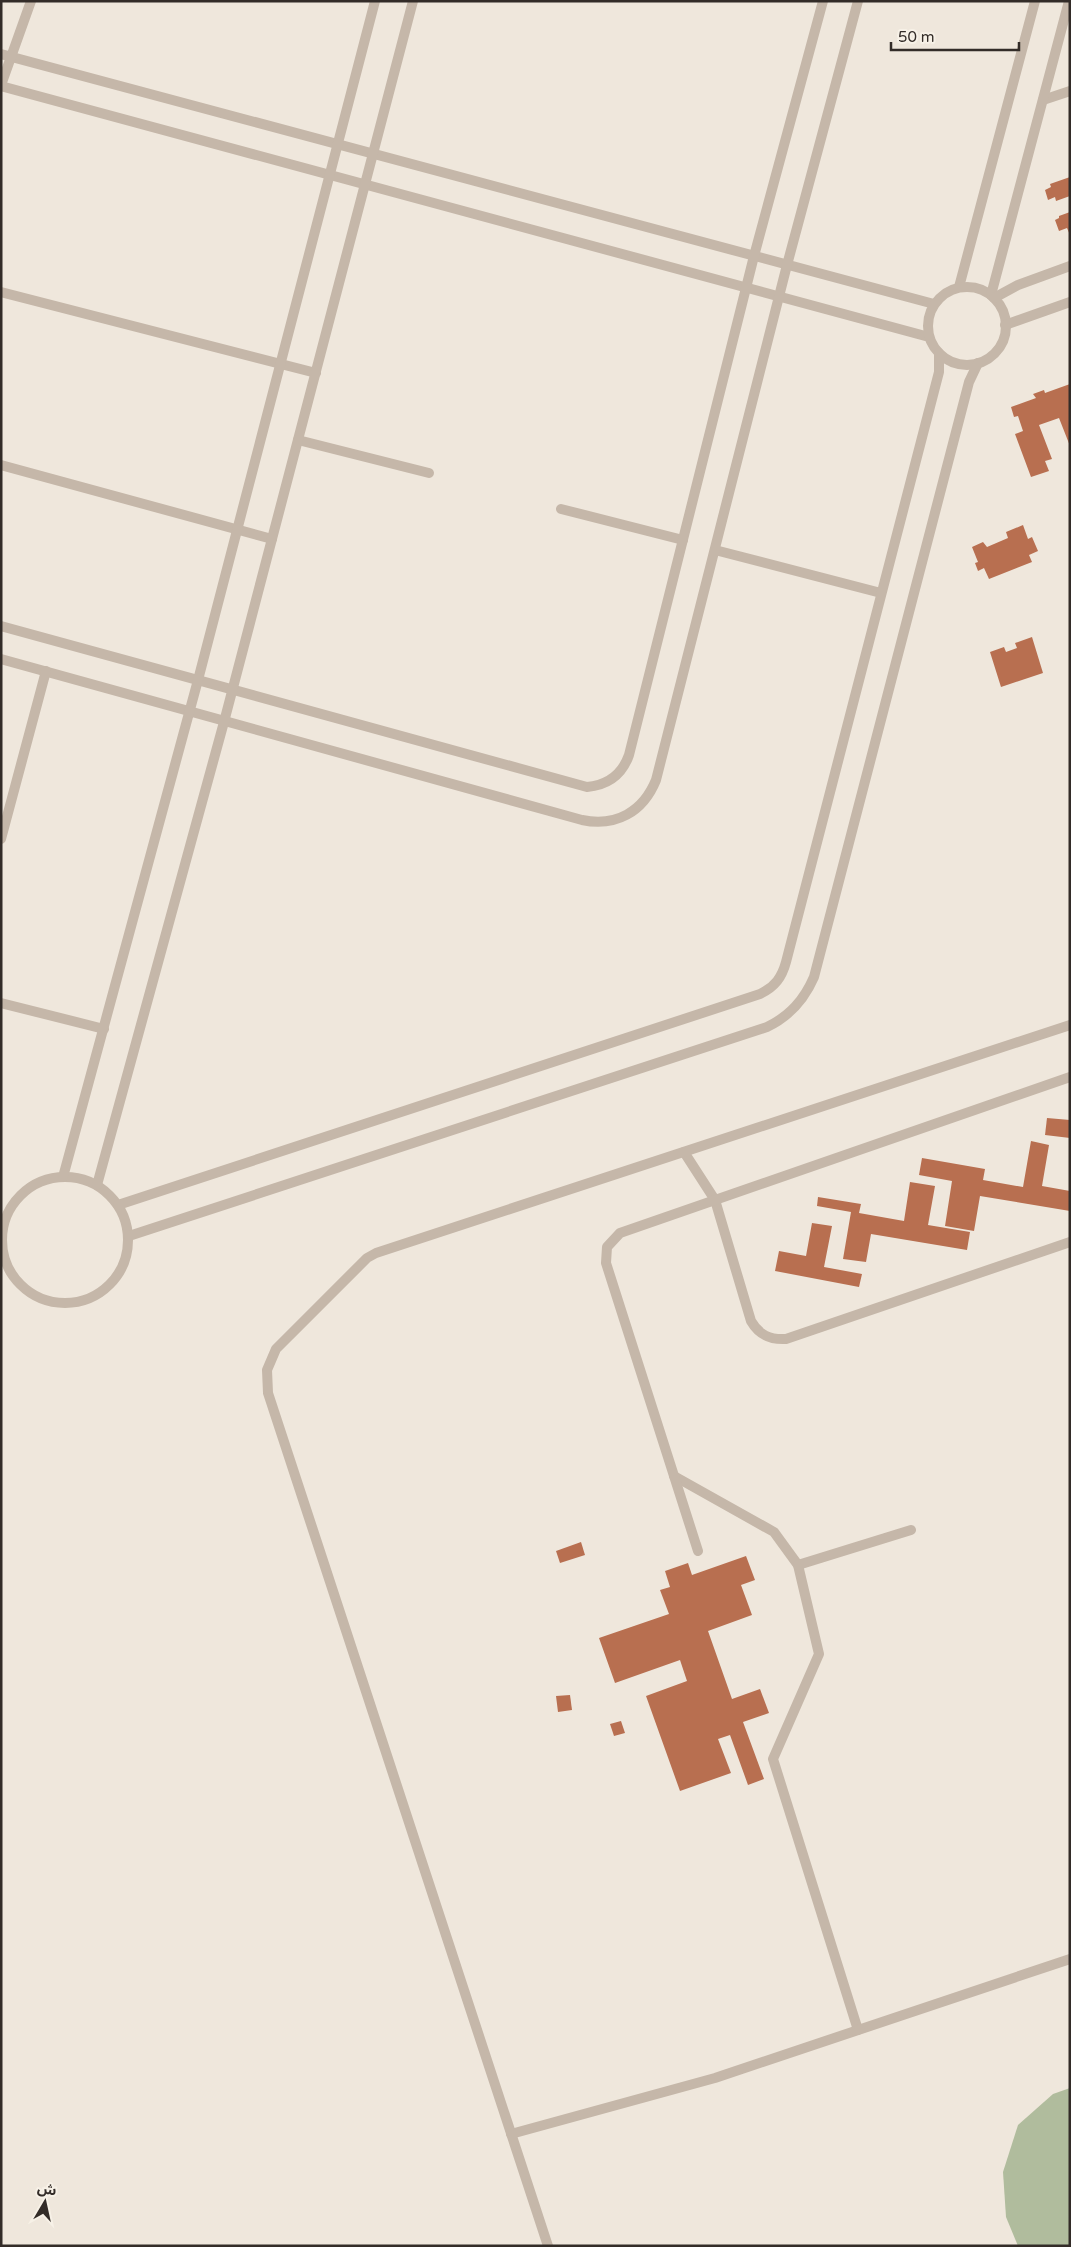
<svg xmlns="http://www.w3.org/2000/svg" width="1071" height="2247" font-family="'Varela Round','Noto Sans Arabic',sans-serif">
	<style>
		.green { fill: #b0bc9d }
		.building { fill: #b86f50 }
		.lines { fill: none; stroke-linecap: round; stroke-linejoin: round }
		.service { stroke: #c5b7a9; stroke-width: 10 }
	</style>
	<rect width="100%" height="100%" fill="#efe7dc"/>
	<path class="green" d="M1070 2088V2246H1018L1006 2217 1003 2172 1018 2125 1053 2094Z"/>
	<g class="building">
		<path d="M1070 177V196L1056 201 1055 197 1048 200 1045 190 1051 187 1050 184Z"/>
		<path d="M1070 212V235L1067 228 1059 231 1055 220 1059 218V216Z"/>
		<path d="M1070 384V446L1059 418 1039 425 1052 459 1045 461 1049 471 1031 477 1015 434 1023 431 1018 416 1014 417 1011 407 1036 398 1033 394 1044 390 1045 393Z"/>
		<path d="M1023 525 1028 539 1032 537 1038 551 1029 555 1032 562 989 579 984 568 978 571 975 563 978 562 972 547 983 542 987 547 1008 538 1006 532Z"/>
		<path d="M1032 637 1043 673 1001 687 990 652 1004 647 1006 652 1017 648 1015 643Z"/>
		<path d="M1047 1118 1070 1120V1138L1045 1135Z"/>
		<path d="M1031 1141 1049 1145 1042 1186 1070 1191V1211L980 1196 974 1231 945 1226 952 1181 919 1175 922 1158 985 1169 983 1180 1023 1187Z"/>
		<path d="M910 1182 935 1186 928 1225 970 1232 967 1250 871 1234 866 1262 843 1259 851 1212 817 1206 818 1197 861 1204 859 1213 904 1221Z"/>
		<path d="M812 1223 832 1226 824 1267 862 1274 859 1287 775 1271 779 1251 806 1256Z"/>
		<path d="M581 1542 585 1555 560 1563 556 1551Z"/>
		<path d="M746 1556 755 1580 741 1585 752 1615 708 1631 732 1699 760 1689 769 1713 743 1722 764 1779 748 1785 730 1735 718 1739 731 1773 680 1791 646 1696 687 1681 680 1660 615 1683 599 1638 669 1614 660 1590 670 1587 665 1571 688 1563 692 1575Z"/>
		<path d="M570 1695 572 1710 558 1712 556 1696Z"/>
		<path d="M621 1721 625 1733 614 1736 610 1724Z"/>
	</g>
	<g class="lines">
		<g class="service">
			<path d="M1 54 934 304"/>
			<path d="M1 85 31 1"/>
			<path d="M1 86 929 337"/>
			<path d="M1043 100 1070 91"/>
			<path d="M959 287 1035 1"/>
			<circle cx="967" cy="326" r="39"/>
			<path d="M1 292 316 373"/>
			<path d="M991 295 1069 1"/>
			<path d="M994 298 1018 285 1070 266"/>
			<path d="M1005 325 1070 302"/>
			<path d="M298 440 429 473"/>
			<path d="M1 465 272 539"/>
			<path d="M561 509 683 540"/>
			<path d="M715 550 881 593"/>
			<path d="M1 626 587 787C608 785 622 775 629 755L754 256 823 1"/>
			<path d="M1 659 582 820C616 827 643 812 656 780L787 265 858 1"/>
			<path d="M1 839 46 671"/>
			<path d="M1 1003 104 1029"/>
			<path d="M684 1152 715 1200 751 1321C759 1335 770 1340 786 1339L1070 1242"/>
			<circle cx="65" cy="1240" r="63"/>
			<path d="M63 1177 198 680 375 1"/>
			<path d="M97 1185 224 722 413 1"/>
			<path d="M118 1205 760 994C775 987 782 977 786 962L939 372V353"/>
			<path d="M129 1236 767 1027C790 1016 804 1000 814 977L969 382 978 363"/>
			<path d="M674 1476 774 1532 798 1565 819 1654 773 1759 858 2030"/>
			<path d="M698 1551 606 1263 607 1247 620 1233 1070 1077"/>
			<path d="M798 1565 911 1530"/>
			<path d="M511 2134 715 2078 1070 1959"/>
			<path d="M548 2246 268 1393 267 1370 276 1349 367 1258 376 1253 1070 1025"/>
		</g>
	</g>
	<rect width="1071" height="2247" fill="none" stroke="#332c28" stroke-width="5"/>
	<g transform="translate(45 2202) rotate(9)" stroke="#f7f1e7" stroke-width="4" paint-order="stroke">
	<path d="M0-4L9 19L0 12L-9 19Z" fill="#332c28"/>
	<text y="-8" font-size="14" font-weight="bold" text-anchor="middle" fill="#332c28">ش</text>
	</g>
	<path d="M891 42v8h128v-8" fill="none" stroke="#332c28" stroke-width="2.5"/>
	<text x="898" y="42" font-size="15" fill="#332c28" stroke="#f7f1e7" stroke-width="4" paint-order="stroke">50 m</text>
</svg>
